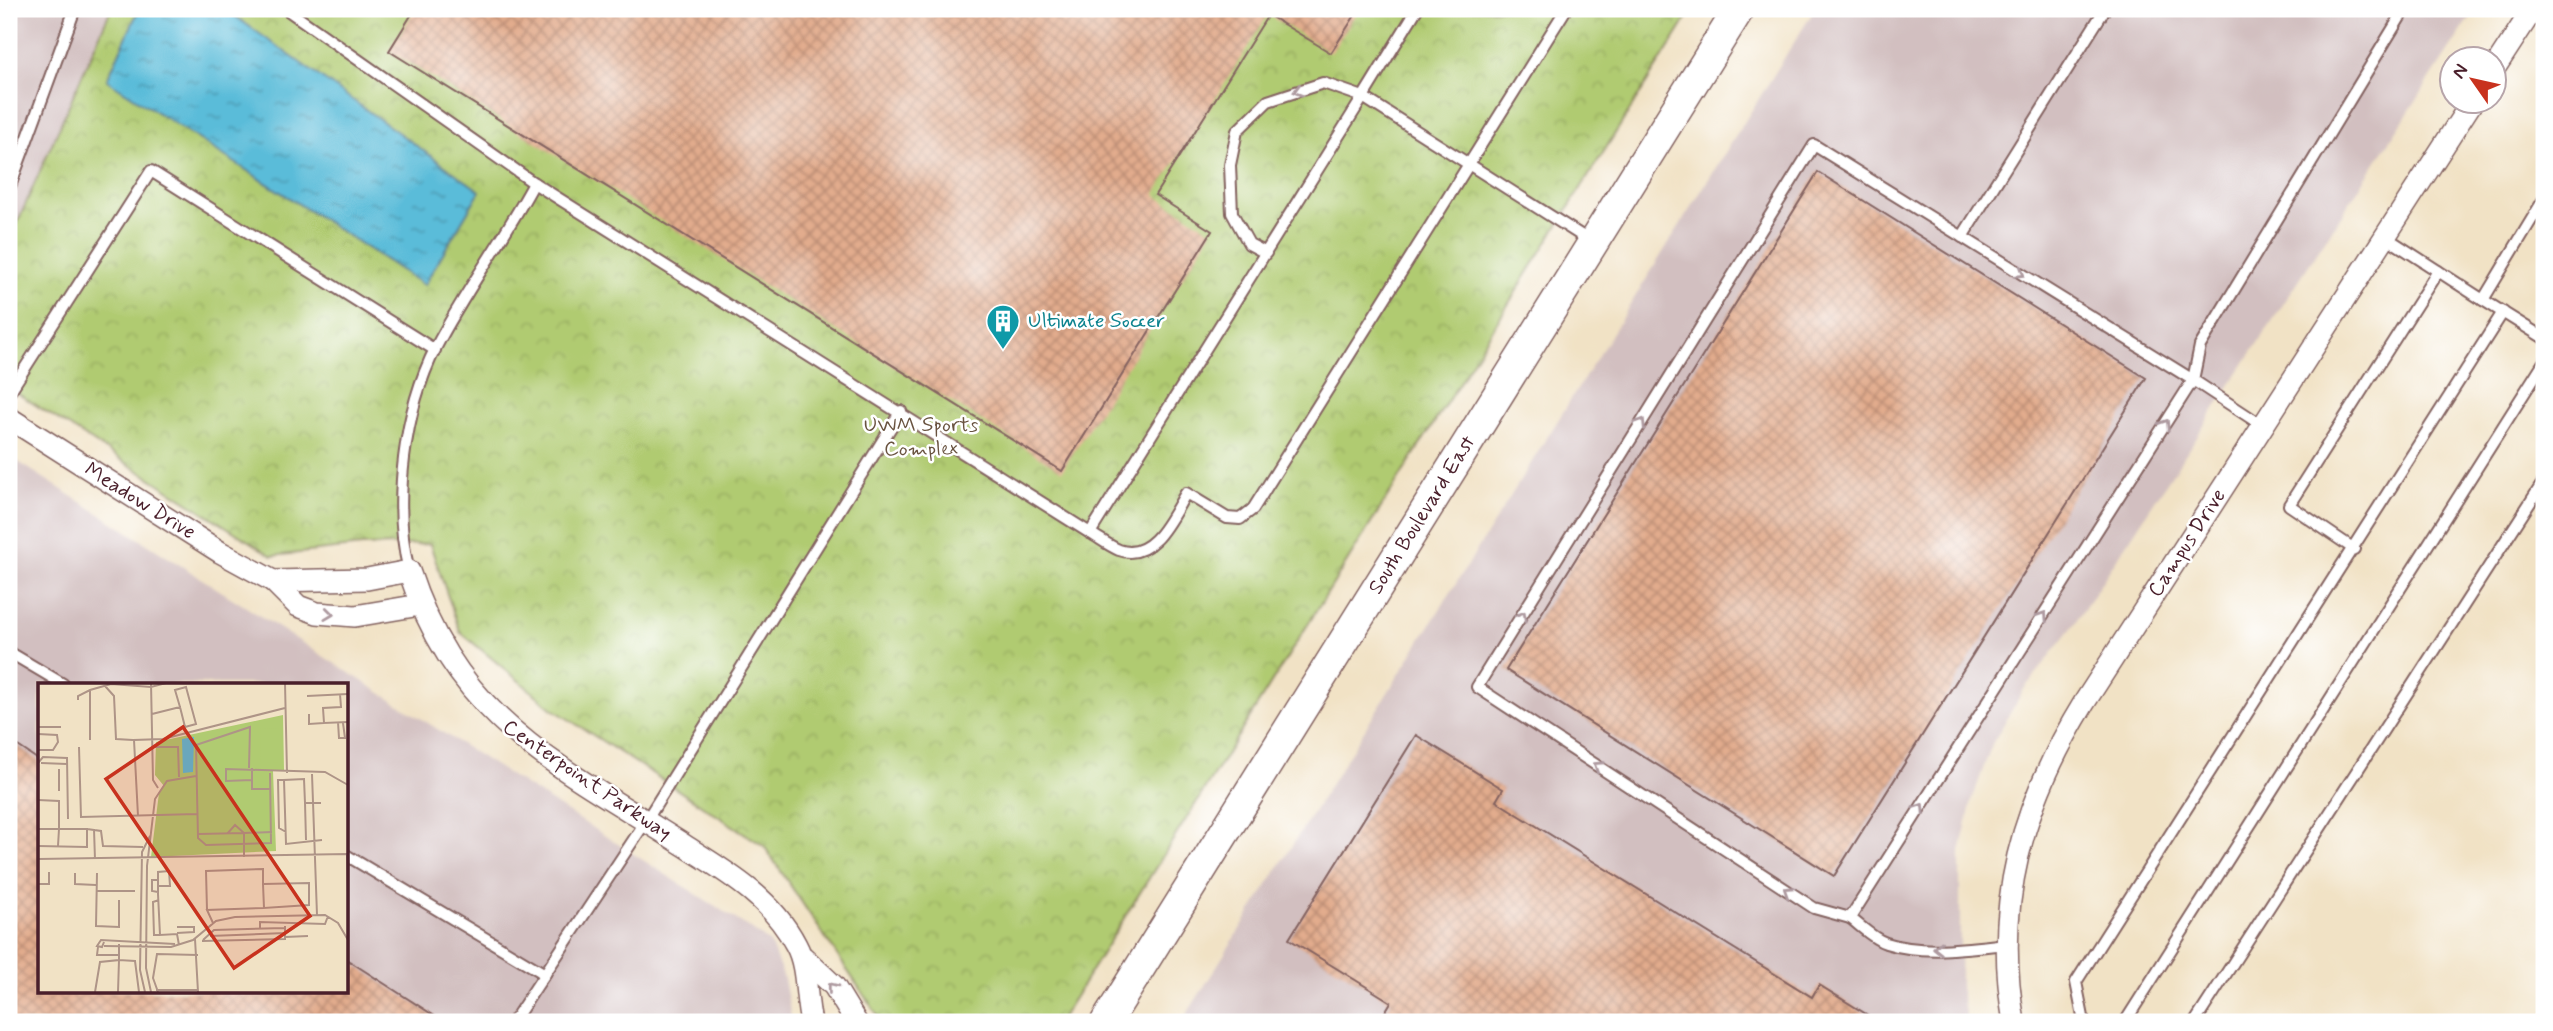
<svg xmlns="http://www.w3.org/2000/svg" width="2553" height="1031" font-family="Mynerve,sans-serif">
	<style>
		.industrial { fill: #d2bfc0; fill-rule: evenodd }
		.park { fill: url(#park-crowns); stroke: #7d754e; stroke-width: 2 }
		.water { fill: url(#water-ripples); stroke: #526e82; stroke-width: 2 }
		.building { fill: url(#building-cross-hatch) }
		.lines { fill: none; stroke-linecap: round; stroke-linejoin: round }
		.lane-casing { stroke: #846361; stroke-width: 14 }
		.street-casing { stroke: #846361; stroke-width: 24 }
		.secondary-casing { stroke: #846361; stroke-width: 33 }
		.lane { stroke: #fff; stroke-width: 10 }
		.street { stroke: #fff; stroke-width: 21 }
		.secondary { stroke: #fff; stroke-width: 30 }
		.oneway { stroke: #ae9aa0 }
		.labels { text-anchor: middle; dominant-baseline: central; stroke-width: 5; stroke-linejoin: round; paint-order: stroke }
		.culture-label { font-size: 21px; fill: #0d838f; stroke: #fff; text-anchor: start }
		.park-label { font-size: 21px; fill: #695340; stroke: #fff }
		.street-label { font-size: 21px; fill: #4a1f2b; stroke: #fff }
		.inset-road { fill: none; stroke: #ae9487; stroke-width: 2 }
		.view { fill: #c8321e; fill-opacity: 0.15; stroke: #c8321e; stroke-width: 3.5 }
		.inset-edge { fill: none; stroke: #4a1f2b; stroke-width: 3.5 }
	</style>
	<defs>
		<pattern id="park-crowns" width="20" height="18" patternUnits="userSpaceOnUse" patternTransform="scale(1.75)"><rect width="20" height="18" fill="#b0cb71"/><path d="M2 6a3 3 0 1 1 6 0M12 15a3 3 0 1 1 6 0" fill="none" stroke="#99ae62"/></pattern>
		<pattern id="water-ripples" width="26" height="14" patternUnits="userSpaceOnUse" patternTransform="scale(1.75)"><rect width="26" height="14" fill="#5abcd9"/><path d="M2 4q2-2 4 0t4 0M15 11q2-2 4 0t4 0" fill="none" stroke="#4c98b0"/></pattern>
		<pattern id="building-cross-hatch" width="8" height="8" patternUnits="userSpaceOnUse" patternTransform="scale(1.75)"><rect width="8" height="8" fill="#e2ac8d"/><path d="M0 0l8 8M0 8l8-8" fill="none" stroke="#b98b73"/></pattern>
	</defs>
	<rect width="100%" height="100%" fill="#fff"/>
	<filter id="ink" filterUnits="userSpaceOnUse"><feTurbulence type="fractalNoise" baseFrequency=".0143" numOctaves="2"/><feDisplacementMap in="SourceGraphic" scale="14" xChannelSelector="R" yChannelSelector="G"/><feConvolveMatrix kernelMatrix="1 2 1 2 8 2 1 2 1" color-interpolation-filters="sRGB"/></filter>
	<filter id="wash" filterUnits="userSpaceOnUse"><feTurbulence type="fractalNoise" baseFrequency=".00686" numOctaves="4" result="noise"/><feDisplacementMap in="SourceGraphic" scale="28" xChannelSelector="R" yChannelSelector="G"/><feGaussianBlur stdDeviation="1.57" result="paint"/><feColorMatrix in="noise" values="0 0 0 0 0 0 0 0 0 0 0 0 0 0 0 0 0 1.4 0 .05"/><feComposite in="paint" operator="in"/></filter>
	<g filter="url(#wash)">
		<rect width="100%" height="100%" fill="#f1e2c5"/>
		<g class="industrial">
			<path d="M9 9H111L9 242Z"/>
			<path d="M1815 9H2476L2071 629 2024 689 1992 744 1972 800 1960 852V987L1967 1022H1182Z"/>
			<path d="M9 456 748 927 770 943 784 979 792 1022H9ZM40 684H346V991H40Z"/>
		</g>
		<path class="park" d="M111 9H1693L1059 1022H882L764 846 553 709 460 632 430 544 362 546 272 556 9 388V242Z"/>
		<path class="water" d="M139 9H225L480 191 424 285 107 80Z"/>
		<g id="blocks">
			<g class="building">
				<path d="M415 9H1359L1331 53 1268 15 1155 195 1212 231 1062 471 389 51Z"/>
				<path d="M1818 172 2146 378 1834 876 1506 670Z"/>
				<path d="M1416 735 1503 789 1496 801 1812 997 1819 985 1879 1022H1379L1391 1002 1289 939Z"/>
				<path d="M9 740 40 761V991H346V959L444 1022H9Z"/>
			</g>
		</g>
	</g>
	<g filter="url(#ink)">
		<use href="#blocks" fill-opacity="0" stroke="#846361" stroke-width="2"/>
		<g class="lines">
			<defs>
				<g id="lane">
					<path d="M286 9 534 183 1090 533C1099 538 1109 546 1119 550 1153 562 1172 516 1186 493L1227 518 1240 519 1253 509 1566 9"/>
					<path d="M9 189 75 9"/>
					<path d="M2384 236 2483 300 2544 199"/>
					<path d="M1962 237 2105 9"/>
					<path d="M1266 253 1249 244 1232 213 1230 165 1237 131 1268 101 1323 83 1363 97 1417 9"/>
					<path d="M2483 300 2544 338"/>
					<path d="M9 393 151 171 435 350"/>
					<path d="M1090 533 1363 97 1590 241"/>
					<path d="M2354 549 2289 505 2438 271"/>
					<path d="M409 571C392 503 404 410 436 347 465 291 504 239 534 183"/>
					<path d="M9 652 63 684"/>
					<path d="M346 855 545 974"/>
					<path d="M1850 918 1814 908 1477 687 1814 145 2193 380 2200 346 2405 9"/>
					<path d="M2006 944C1968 948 1923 955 1886 943 1873 939 1861 926 1850 918L2193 380 2263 426"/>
					<path d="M513 1022 646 821 901 411"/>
					<path d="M2084 1022 2076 982 2503 312"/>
					<path d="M2125 1022 2544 362"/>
					<path d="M2195 1022 2544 481"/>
				</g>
				<g id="street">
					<path d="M2494 69 2533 9"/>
					<path d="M9 418 220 552 273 581 298 606 317 613 355 616 420 605"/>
					<path d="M273 581 367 579 409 571C459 724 561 766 687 847 730 874 772 899 796 945 808 967 805 997 811 1022"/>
					<path d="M803 957 834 986 856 1022"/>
					<path d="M2014 1022C1993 904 2022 804 2084 703L2472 102"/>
				</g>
				<path id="secondary" d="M1106 1022 1739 9"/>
			</defs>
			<use href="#lane" class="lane-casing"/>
			<use href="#street" class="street-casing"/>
			<use href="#secondary" class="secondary-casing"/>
			<use href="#lane" class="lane"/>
			<use href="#street" class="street"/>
			<use href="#secondary" class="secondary"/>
		</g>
		<defs><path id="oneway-chevron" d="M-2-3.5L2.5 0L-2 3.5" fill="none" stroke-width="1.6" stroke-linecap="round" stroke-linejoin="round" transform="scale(1.75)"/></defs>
		<g class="oneway">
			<use href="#oneway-chevron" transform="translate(1298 91) rotate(163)"/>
			<use href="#oneway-chevron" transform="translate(2020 273) rotate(32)"/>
			<use href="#oneway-chevron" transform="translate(1641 423) rotate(-58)"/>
			<use href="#oneway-chevron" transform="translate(2165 424) rotate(-57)"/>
			<use href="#oneway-chevron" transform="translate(329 614) rotate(7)"/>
			<use href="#oneway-chevron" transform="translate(1522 616) rotate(-58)"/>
			<use href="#oneway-chevron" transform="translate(2043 616) rotate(-57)"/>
			<use href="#oneway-chevron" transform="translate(1598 766) rotate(-147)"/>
			<use href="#oneway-chevron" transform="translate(1920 808) rotate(-57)"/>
			<use href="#oneway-chevron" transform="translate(1788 891) rotate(-147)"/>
			<use href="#oneway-chevron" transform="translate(1938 948) rotate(-179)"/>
			<use href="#oneway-chevron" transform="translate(832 987) rotate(-129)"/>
		</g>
	</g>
	<defs>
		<symbol id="building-pin" viewBox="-11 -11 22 30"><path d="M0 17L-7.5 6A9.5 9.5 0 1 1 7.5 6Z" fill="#0f9aa8" stroke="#fff"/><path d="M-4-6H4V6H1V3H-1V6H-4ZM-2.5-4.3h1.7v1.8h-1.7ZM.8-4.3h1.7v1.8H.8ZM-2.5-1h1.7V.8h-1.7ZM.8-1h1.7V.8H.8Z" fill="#fff"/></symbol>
	</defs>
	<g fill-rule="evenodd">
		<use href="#building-pin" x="984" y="302" width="38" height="52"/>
	</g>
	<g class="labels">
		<g class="culture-label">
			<text x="1028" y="321">Ultimate Soccer</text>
		</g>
		<g class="park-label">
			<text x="921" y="425">UWM Sports<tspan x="921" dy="24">Complex</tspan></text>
		</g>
		<g class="street-label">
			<text transform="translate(140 501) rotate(32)">Meadow Drive</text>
			<text transform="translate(1422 515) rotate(-58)">South Boulevard East</text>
			<text transform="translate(2187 543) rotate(-57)">Campus Drive</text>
			<text transform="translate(587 780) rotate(34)">Centerpoint Parkway</text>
		</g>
	</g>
	<g transform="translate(38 683)">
		<rect width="310" height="310" fill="#f1e2c5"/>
		<path d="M245 32 246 87 235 88 238 168 113 174 121 110 126 103 117 92 118 59Z" fill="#b0cb71"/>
		<path d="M243 45 245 79 223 80 222 46Z" fill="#b0cb71"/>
		<path d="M156 54 155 89 145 90 144 56Z" fill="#5abcd9"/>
		<path class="inset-road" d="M113 0 115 97 120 105M247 0 249 90M67 3 76 13 78 56 95 57M302 11 303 24 285 25 286 40 310 39M269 13 310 11M40 17V13L52 7 73 1 113 4 128 0M114 31 142 24 137 7 148 4 158 41 147 44 142 24M271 31V41L286 40M300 39 301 55H307L305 40M0 44H23M0 51 19 52 20 59 15 67H0M52 57V7M41 64 43 134 159 131M114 64H140L141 94M0 80 5 74 29 75 30 136M3 80 29 81M211 85 212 44 158 62 160 155 168 162 233 160 232 90M214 85V106H233M21 86V108M274 91 279 232M214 97 188 98V86L287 89 310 102M246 97H240L241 145 248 149M0 117 21 118V146H0M267 120 268 157M283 120H267L266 96 246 97 248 161 284 157M100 133 96 57 125 56 247 25M49 146 63 148 65 163 105 164M56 146 57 177M160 151 206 150V174M189 151 197 142 206 150 234 149M0 163 49 164V146H21L20 163M309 171 310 210M0 176 310 171M37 190V201L58 202M59 190 58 243 81 244V217M0 201H11V189M120 203H132L131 188 120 189V211L122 252 139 251 141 262M59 208H97M120 209 114 208V197H120M121 217 115 219 116 252H122M169 227 168 188 225 186V201L226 225 271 222V200L225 201M175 240 169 227 226 225M139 244H156V249L139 250M222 246V239L287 241 290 233M172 253 247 250M247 254 270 253M157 256 160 309M165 257 176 247 247 245M164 258 247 256V243M66 259 64 264 59 263 63 257 137 261M66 263 133 264 155 257 178 238 197 234 287 232 300 240 310 257M60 264 59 272H81M118 307H159M57 309 62 279 81 277V261M80 309 81 277 97 278 101 309M107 309 102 287 104 169 112 153M113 309 108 285 109 183 117 116 129 98 158 93M120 309 115 295 119 271 160 272"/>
		<path class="view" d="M145 44 272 233 196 285 68 96Z"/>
		<rect width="310" height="310" class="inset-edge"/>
	</g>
	<rect width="2553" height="1031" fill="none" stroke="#fff" stroke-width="35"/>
	<g transform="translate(2473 80) rotate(304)"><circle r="33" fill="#ffffff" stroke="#b7a5aa" stroke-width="2"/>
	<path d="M0-5L12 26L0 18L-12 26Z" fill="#c8321e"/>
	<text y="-10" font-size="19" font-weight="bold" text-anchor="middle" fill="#4a1f2b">N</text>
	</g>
</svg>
